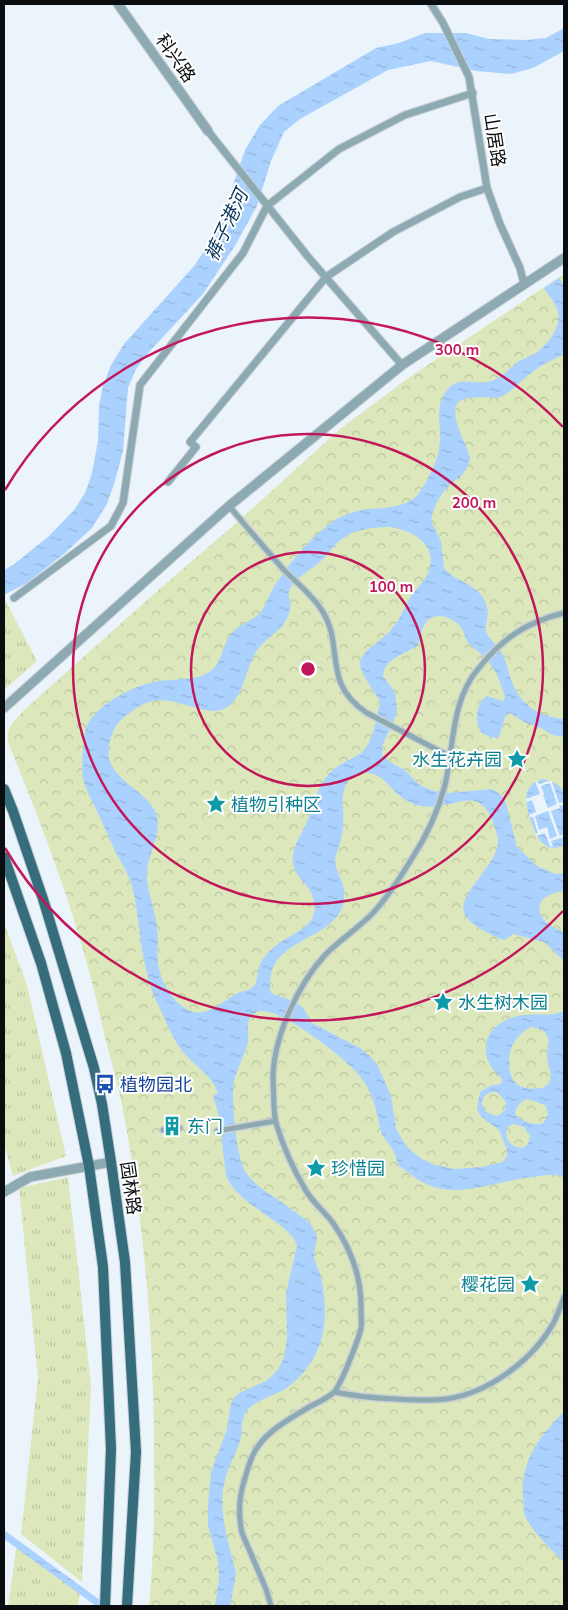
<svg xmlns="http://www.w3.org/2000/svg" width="568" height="1610" font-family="Mulish,'Noto Sans SC',sans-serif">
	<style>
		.grass { fill: url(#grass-tufts) }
		.park { fill: url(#park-crowns) }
		.water { fill: url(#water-ripples); fill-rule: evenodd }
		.pier { fill: #ebf4fa; fill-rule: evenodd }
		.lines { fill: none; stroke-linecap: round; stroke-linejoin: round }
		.pedestrian-casing { stroke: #c7cfd4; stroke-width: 8 }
		.minor-casing { stroke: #c7cfd4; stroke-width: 9 }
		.tertiary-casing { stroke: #c7cfd4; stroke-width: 11 }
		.primary-casing { stroke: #c7cfd4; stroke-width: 12 }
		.pedestrian { stroke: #8daab3; stroke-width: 5 }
		.minor { stroke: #8daab3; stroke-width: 7 }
		.tertiary { stroke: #8daab3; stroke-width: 9 }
		.primary { stroke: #356d7d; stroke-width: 10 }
		.ring { fill: none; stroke: #c2185b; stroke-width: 2.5 }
		.labels { text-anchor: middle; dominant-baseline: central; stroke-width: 4; stroke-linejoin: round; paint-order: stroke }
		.street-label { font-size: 18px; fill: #0a0d0f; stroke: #fff }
		.culture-label { font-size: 18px; fill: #0d838f; stroke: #fff; text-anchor: start }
		.transit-label { font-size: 18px; fill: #164399; stroke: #fff; text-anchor: start }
		.water-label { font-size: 19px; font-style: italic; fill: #0b355d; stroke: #fff }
		.centre { fill: #c2185b; stroke: #fff; stroke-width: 2.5 }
		.ring-label { font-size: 15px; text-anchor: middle; font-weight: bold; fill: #c2185b; stroke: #fff; stroke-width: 4; stroke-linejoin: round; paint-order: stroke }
	</style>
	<defs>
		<pattern id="grass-tufts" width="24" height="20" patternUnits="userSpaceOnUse" patternTransform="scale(1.25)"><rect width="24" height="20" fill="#dce8bc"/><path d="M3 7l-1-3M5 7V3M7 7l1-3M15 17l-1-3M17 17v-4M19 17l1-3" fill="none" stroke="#bbc6a0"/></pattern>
		<pattern id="park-crowns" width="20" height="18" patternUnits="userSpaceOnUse" patternTransform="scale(1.25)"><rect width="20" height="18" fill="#dce8bc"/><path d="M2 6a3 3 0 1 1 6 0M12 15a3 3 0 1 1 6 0" fill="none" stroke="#bbc6a0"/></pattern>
		<pattern id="water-ripples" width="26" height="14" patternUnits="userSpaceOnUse" patternTransform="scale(1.25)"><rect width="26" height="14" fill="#abd2ff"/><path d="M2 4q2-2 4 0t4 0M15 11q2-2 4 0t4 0" fill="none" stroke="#92b3d9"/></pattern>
	</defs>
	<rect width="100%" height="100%" fill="#ebf4fa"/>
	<g class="grass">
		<path d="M4 598 37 661 4 690Z"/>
		<path d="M4 923 27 985 66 1156 13 1176 4 1144Z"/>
		<path d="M68 1177 91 1385 82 1582 21 1534 38 1378 19 1188Z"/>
		<path d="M17 1542 80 1592 78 1606H8Z"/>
	</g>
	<path class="park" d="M564 274V1606H149C154 1555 155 1503 154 1451 154 1337 144 1222 123 1110 118 1086 111 1061 105 1037 98 1007 91 976 82 946 62 877 35 809 8 742 5 729 15 720 23 711L156 592 234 525 340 429 407 379Z"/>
	<g class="water">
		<path d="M564 28V51L533 68 511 74 476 71 431 61 388 70 300 119 284 132 271 161 257 206 236 244 203 294 150 351 136 369 128 388 123 451 115 481 107 504 92 528 65 553 27 583 4 595V570L13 565 49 536 74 510 85 493 92 473 98 441 99 405 103 386 111 365 124 344 194 266 217 232 245 150 260 125 278 106 376 48 399 43 425 33H466L489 39 525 40 546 38Z"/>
		<path d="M559 278 564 286V354C553 360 540 365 530 374 518 383 513 392 498 398 488 398 474 396 464 399 443 405 466 443 469 454 471 458 470 461 468 465 465 474 458 478 451 484 440 494 433 507 431 521L441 541 444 568C456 583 474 581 485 601 491 614 485 620 486 631 487 637 498 646 502 653 507 662 508 672 512 682 521 706 539 716 564 719V737L552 735 543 729 524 722 510 713 505 717 499 737C492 739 485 735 480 731 475 720 476 703 487 696L503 701 505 697C503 689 496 671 491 665 485 656 476 650 468 643 465 639 465 634 462 629 456 619 438 611 428 620 421 626 421 637 418 645 405 655 385 657 383 676L395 692 397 708 396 716 383 744 382 755 390 762 406 771 413 779 423 787 434 791 449 793 491 789 499 793 505 800 517 847 537 866 555 874 564 873V891C528 896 534 922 564 932V961L544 942 513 934 505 940 500 939C490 934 468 924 464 913 457 894 497 865 498 843 498 837 496 831 494 825 479 780 453 812 421 806 413 805 404 800 398 794 387 785 381 772 365 773 359 774 355 775 351 778 342 786 342 799 343 810 344 821 343 833 340 844 338 850 335 856 335 862 336 872 343 880 344 891 348 938 280 934 271 974 270 981 269 986 271 993 281 998 297 1000 304 1009 307 1013 308 1019 312 1023L360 1048 370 1056 378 1066 391 1096 396 1128 400 1136 409 1149 422 1159 435 1165 455 1169 482 1167 503 1162 507 1156V1150L499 1130 484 1119 479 1114 477 1107 480 1092 492 1085 500 1084 502 1082V1079C497 1074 491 1068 488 1061 479 1035 499 1019 522 1015 536 1013 551 1017 564 1011V1177C551 1173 539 1176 526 1178 495 1182 462 1197 431 1186 419 1182 408 1172 398 1165 395 1150 391 1148 383 1136 379 1130 379 1120 377 1114 374 1101 370 1090 362 1079 351 1062 276 1003 257 1012 242 1019 251 1035 247 1046 243 1058 237 1069 234 1082 231 1100 236 1160 247 1174 256 1186 268 1193 280 1201 290 1208 300 1216 310 1223 312 1227 316 1232 317 1237 317 1243 314 1249 314 1256 315 1263 319 1270 321 1277 330 1320 325 1359 288 1387 276 1396 255 1399 246 1412 240 1421 243 1432 240 1441 236 1455 228 1466 225 1480 217 1511 229 1543 236 1573L230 1606H215L219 1578 218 1562 208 1525V1506L211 1472 227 1429 231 1403 234 1398 239 1393 266 1381 273 1375 279 1368 284 1357 287 1339 286 1293 297 1246C293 1224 238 1206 226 1176L219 1116 213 1096 218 1093C211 1074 194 1066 182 1051 173 1039 167 1024 161 1011 154 998 149 984 146 969 139 942 139 913 132 886 128 873 121 862 115 851 110 840 106 830 101 820 95 806 87 793 83 779 81 769 83 738 86 728 94 705 136 684 159 681 177 678 198 682 213 669 222 660 223 644 231 634 238 625 250 622 258 615 266 607 269 594 275 585 288 565 311 537 331 523 340 516 351 512 362 510 382 507 405 510 419 493 429 479 439 459 440 441 441 422 434 404 449 388 459 377 474 384 487 382 501 379 508 369 519 361 524 358 529 357 534 354 546 347 562 327 558 312 556 304 549 296 544 288ZM389 527C414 530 441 547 427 575 423 583 415 589 411 596 404 608 399 622 389 632 381 641 363 650 360 662 359 672 374 691 379 700L380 704C376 718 374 740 363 751 358 756 350 759 345 762 333 768 325 777 319 789 315 798 313 808 309 817 304 831 290 848 293 864 297 883 318 887 314 913 311 930 285 936 273 948 268 952 263 958 260 964 257 971 258 983 252 988 248 991 241 991 236 994 225 1000 216 1009 203 1012 182 1017 162 986 159 969 156 955 159 940 157 926 155 909 146 890 147 872 148 856 158 840 158 823 158 791 102 782 109 746 110 739 112 732 116 726 121 719 128 714 135 709 162 690 183 707 211 711 245 712 243 669 258 649 266 638 278 633 285 622 288 617 291 610 290 604 290 599 287 593 290 589 295 578 312 569 321 561 327 556 331 549 336 544 350 530 371 527 389 527ZM531 1027C538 1028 545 1030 547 1036 550 1042 547 1049 547 1055 547 1067 558 1083 541 1088 535 1089 528 1089 522 1087 507 1082 507 1057 512 1046 516 1038 523 1031 531 1027ZM492 1092H497L506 1102 505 1110 498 1116C483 1115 474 1098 492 1092ZM527 1099 537 1102 546 1106 548 1115 543 1123C534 1126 521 1121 515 1114 516 1107 521 1101 527 1099ZM513 1124 524 1127 530 1136 528 1144 523 1148C511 1147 504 1140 507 1128Z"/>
		<path d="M543 779C553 782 560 783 564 794V845C544 855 537 837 531 822 526 805 520 785 543 779Z"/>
		<path d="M564 1411V1562C551 1549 535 1535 526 1518 523 1513 524 1505 523 1499 520 1460 539 1438 564 1411Z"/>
		<path d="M4 1530 108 1606H96L4 1539Z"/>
	</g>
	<path class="pier" d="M535 781H537L539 784 549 781H553L552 782 559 803 564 802V808L563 805 559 806 560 808 551 811 560 836 564 834V837L551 841 553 847 550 846 545 833 536 836V834L538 833 533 817H530L529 815 536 812 532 800 526 802V799L540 794ZM550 783 557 804 548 808 543 795 544 794 541 786ZM548 811 557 836 550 839 547 827 539 830 535 816Z"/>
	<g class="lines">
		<defs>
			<g id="pedestrian">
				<path d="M229 506C247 527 265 549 284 570 296 582 311 594 321 609 346 646 320 682 367 713L449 756"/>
				<path d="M163 1130 180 1128"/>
				<path d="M217 1131 275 1121"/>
				<path d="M336 1392C356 1397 376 1398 396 1399 412 1400 429 1401 446 1399 489 1393 533 1360 554 1322 558 1314 561 1305 564 1297"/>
				<path d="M271 1606 266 1589 242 1533C238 1515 239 1496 245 1478 247 1471 249 1464 252 1457 262 1433 288 1420 309 1407 317 1403 326 1399 333 1393 340 1388 359 1338 361 1328 362 1322 361 1316 361 1311 362 1278 352 1250 333 1223 324 1211 312 1202 305 1189 293 1169 283 1146 276 1123 273 1110 274 1093 273 1079 273 1038 298 984 326 954 340 940 358 928 372 914 387 898 400 878 411 860 426 837 438 812 445 785 454 746 451 701 478 669 502 639 526 622 564 613"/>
			</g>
			<g id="minor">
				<path d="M431 4 443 23 469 77 487 188 500 224 520 268 524 284"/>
				<path d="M208 131 309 258 402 365"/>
				<path d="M168 482 196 447 190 442 326 277 393 232 460 197 487 188"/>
				<path d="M14 598 111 526 123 503 140 385 243 253 267 206 339 149 405 115 473 93"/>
			</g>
			<g id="tertiary">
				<path d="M118 4 208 131"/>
				<path d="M4 708 229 506 402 365 564 258"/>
				<path d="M4 1192 30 1177 111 1162"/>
			</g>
			<g id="primary">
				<path d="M4 789 13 811 43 899 94 1068 102 1104 111 1162 125 1262 136 1452 127 1606"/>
				<path d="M4 857 41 963 66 1053 89 1166 103 1267 111 1449 105 1606"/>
			</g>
		</defs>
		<use href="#pedestrian" class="pedestrian-casing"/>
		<use href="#minor" class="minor-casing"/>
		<use href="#tertiary" class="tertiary-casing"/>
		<use href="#primary" class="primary-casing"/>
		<use href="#pedestrian" class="pedestrian"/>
		<use href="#minor" class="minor"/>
		<use href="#tertiary" class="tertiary"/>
		<use href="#primary" class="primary"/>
	</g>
	<g class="ring">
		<circle cx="308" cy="669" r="117"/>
		<circle cx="308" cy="669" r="235"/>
		<path d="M563 911A352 352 0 0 1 5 848M5 490A352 352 0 0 1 563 427"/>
	</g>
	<defs>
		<symbol id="sight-bare" viewBox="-9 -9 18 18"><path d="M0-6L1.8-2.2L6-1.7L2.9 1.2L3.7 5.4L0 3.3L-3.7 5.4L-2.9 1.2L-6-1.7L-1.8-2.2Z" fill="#0f9aa8" stroke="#fff" stroke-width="2.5" paint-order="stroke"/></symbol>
		<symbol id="bus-bare" viewBox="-9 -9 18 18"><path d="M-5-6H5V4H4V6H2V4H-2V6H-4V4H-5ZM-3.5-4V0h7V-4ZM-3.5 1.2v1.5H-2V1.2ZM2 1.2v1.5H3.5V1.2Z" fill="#1a4fb4" stroke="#fff" stroke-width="2.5" paint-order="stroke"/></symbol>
		<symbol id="building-bare" viewBox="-9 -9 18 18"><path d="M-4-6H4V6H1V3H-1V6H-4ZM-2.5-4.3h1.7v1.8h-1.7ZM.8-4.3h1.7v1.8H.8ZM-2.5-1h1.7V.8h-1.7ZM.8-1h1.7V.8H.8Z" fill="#0f9aa8" stroke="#fff" stroke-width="2.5" paint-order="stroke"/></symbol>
	</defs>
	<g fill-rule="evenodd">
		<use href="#sight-bare" x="503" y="745" width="28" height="28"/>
		<use href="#sight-bare" x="202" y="790" width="28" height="28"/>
		<use href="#sight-bare" x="429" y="988" width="28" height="28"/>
		<use href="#bus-bare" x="91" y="1070" width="28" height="28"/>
		<use href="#building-bare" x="158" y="1112" width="28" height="28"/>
		<use href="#sight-bare" x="302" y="1154" width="28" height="28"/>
		<use href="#sight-bare" x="516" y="1270" width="28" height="28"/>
	</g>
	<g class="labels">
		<g class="street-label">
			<text transform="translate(176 58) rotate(55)">科兴路</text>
			<text transform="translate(495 140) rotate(81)">山居路</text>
			<text transform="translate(131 1188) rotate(82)">园林路</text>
		</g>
		<g class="culture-label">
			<text x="502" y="759" text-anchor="end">水生花卉园</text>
			<text x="231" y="804">植物引种区</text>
			<text x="458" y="1002">水生树木园</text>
			<text x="187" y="1126">东门</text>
			<text x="331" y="1168">珍惜园</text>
			<text x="515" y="1284" text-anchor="end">樱花园</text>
		</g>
		<g class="transit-label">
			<text x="120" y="1084">植物园北</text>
		</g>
		<g class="water-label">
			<text transform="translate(226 225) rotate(-65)">裤子港河</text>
		</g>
	</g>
	<circle cx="308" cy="669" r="8" class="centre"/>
	<g class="ring-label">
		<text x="457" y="355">300 m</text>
		<text x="474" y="508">200 m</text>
		<text x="391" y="592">100 m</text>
	</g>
	<rect width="568" height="1610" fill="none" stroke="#0a0d0f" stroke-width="10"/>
</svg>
